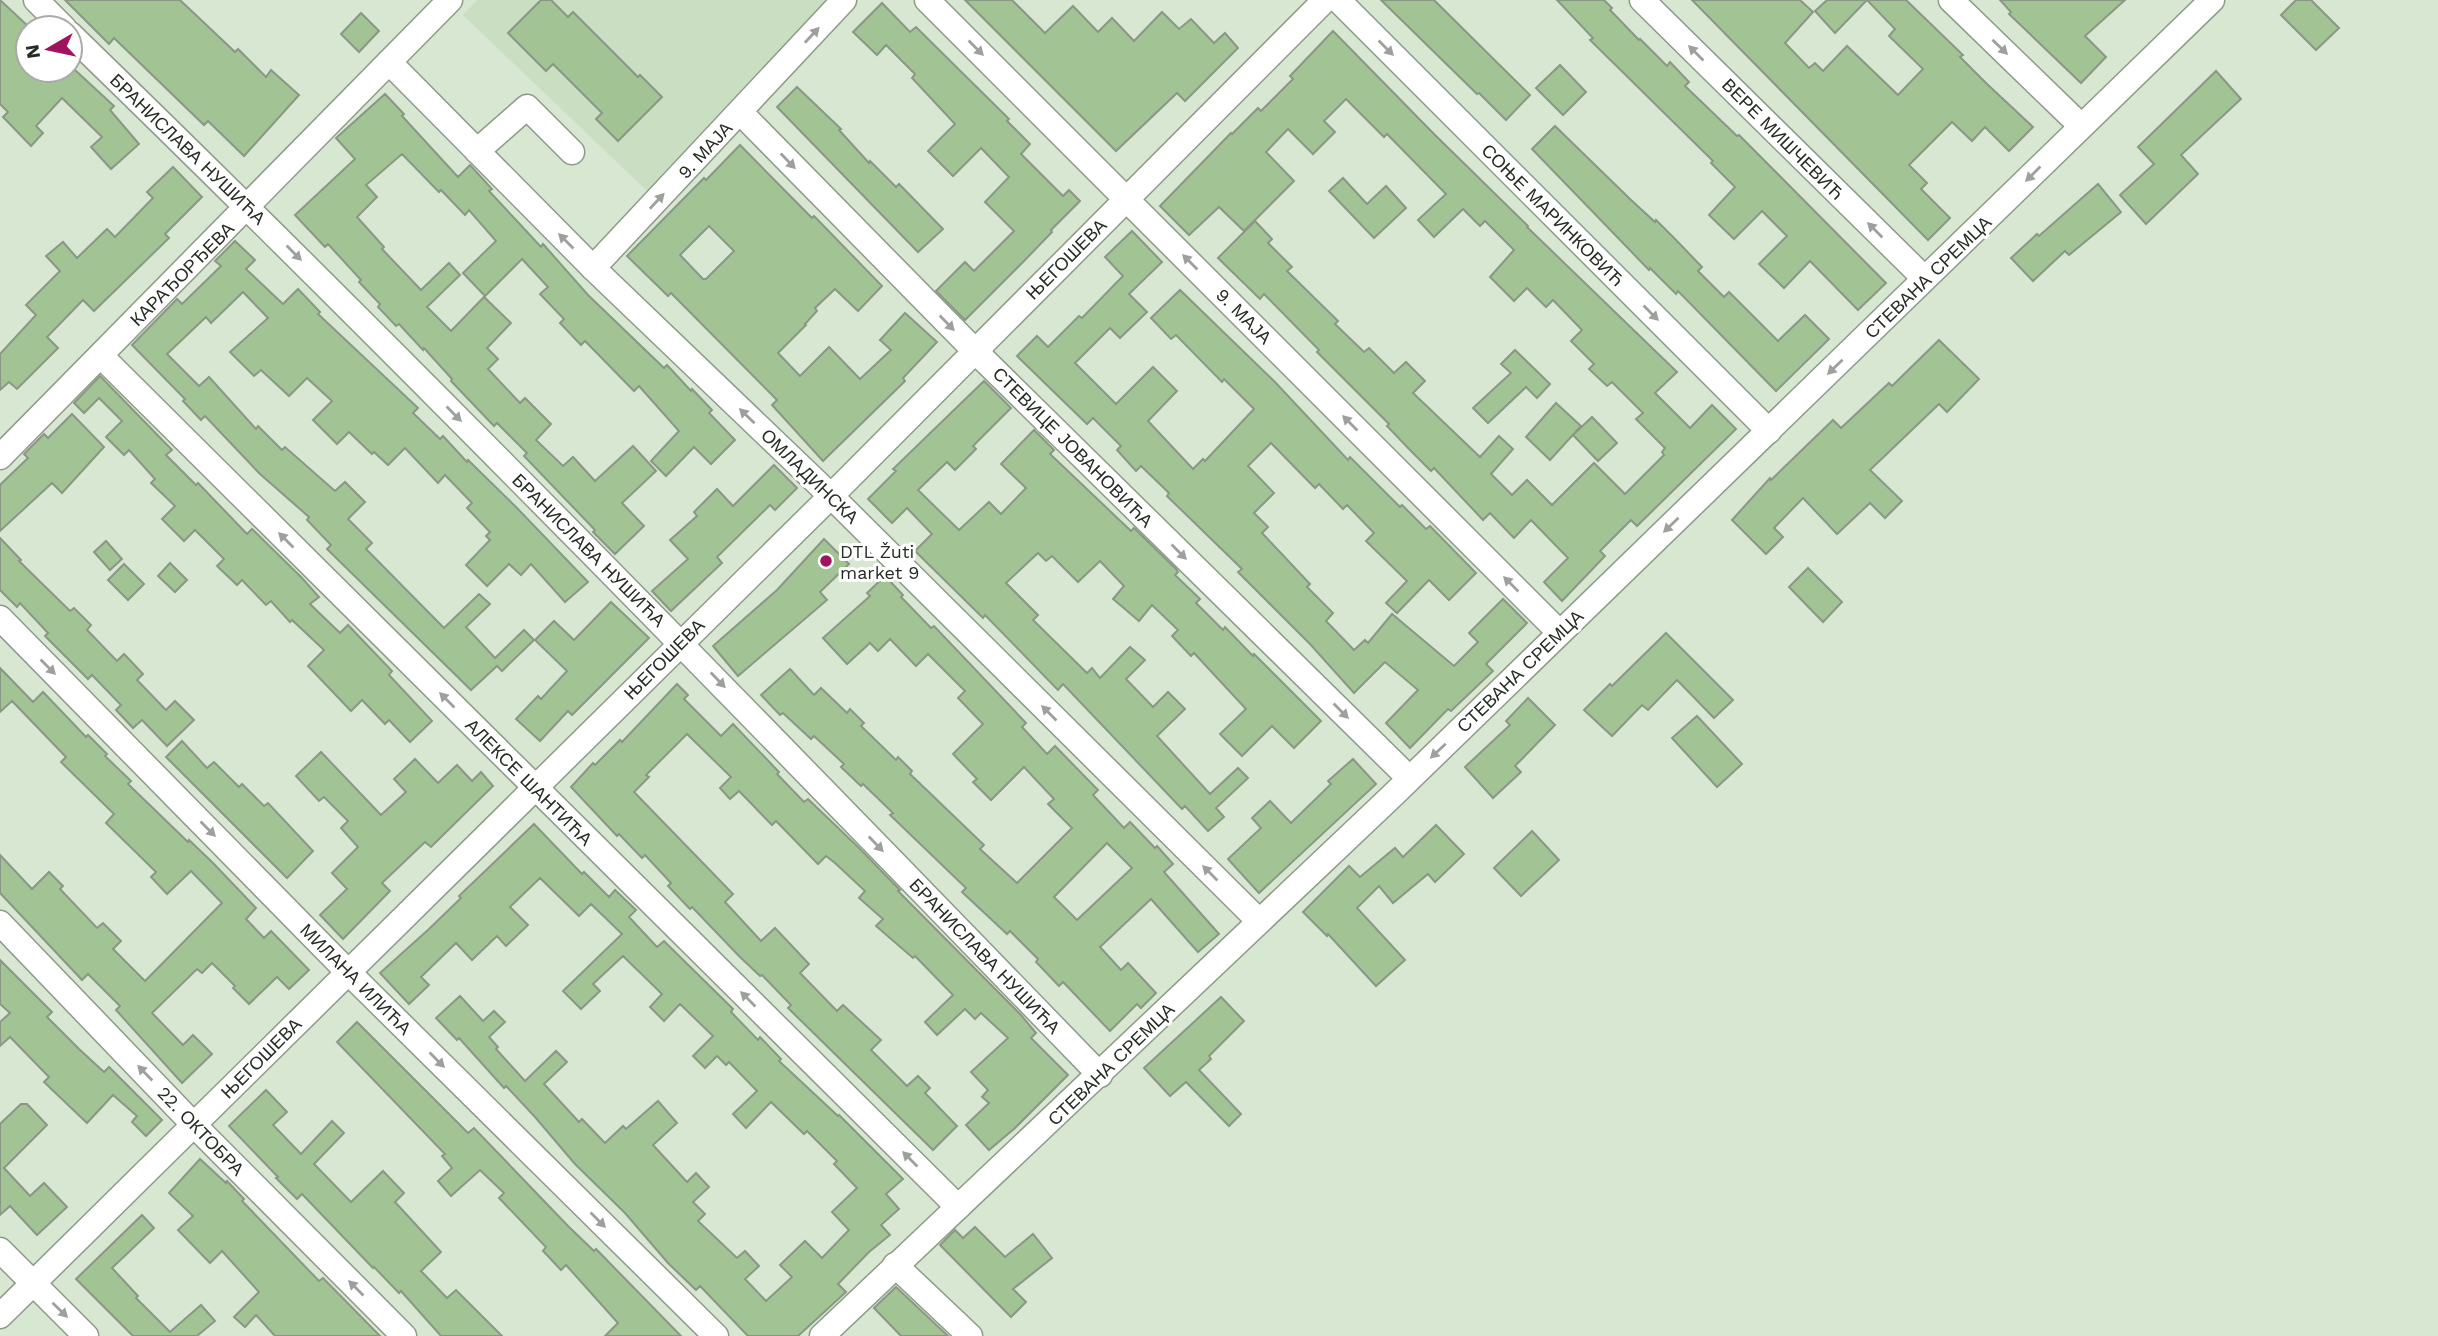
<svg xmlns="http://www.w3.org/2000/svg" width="2438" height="1336" font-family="'Work Sans',sans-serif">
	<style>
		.built { fill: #cadec2 }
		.building { fill: #a2c394; stroke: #899884; stroke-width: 2; fill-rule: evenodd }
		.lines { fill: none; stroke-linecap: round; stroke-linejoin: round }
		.minor-casing { stroke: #8d9b87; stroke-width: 27 }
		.minor { stroke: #fff; stroke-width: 24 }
		.oneway { fill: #9da09c }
		.poi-dot { fill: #a0145f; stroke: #fff; stroke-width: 2.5 }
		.labels { text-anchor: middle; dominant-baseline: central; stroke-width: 6; stroke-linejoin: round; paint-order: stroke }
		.street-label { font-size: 18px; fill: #262c24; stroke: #fff }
		.poi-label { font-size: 18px; fill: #262c24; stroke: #fff; text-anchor: start }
	</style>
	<rect width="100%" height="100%" fill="#d7e7d1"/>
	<path class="built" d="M477 0H828L647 191 463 15Z"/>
	<g class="building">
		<path d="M0 0 30 28H28V70H75L114 106 110 110 139 144 111 169 91 147 102 137 62 98 36 126 43 133 31 146 3 117 8 112 0 104Z"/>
		<path d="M65 0H180L235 52 238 49 266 77 271 70 299 95 244 156 208 121 204 125 114 38 109 44Z"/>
		<path d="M541 0H551L568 17 573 12 638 77 640 75 662 97 618 141 596 119 602 113 553 64 546 71 508 33Z"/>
		<path d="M965 0H1012L1045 33 1073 6 1098 32 1112 18 1134 41 1162 12 1179 29 1191 19 1214 43 1225 33 1238 48 1185 101 1177 93 1116 151Z"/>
		<path d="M1381 0H1434L1530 95 1506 120 1479 93 1477 94Z"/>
		<path d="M1557 0H1604L1612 8 1610 10 1639 40 1640 39 1667 66 1670 62 1689 82 1685 86 1737 136 1739 135 1886 283 1858 310 1810 261 1784 288 1759 264 1787 236 1762 211 1734 239 1709 215 1735 187 1711 163 1713 161 1590 40 1593 38Z"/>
		<path d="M1692 0H1800L1813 12 1785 43 1809 68 1815 63 1823 71 1847 46 1898 95 1923 69 1889 36 1895 29 1867 0 1835 33 1815 11 1827 0H1906L1963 55 1960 57 1987 84 2033 127 2009 151 1985 127 1972 141 1952 122 1909 165 1927 183 1921 189 1950 218 1928 240Z"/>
		<path d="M2000 0H2125L2085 36 2106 57 2081 83 2009 14 2011 12Z"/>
		<path d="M2296 0H2311L2339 28 2316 50 2281 15Z"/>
		<path d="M882 3 910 32 916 27 1009 119 1007 121 1030 144 1021 154 1063 196 1069 190 1080 201 1051 230 1052 232 1024 261 965 320 936 291 965 262 974 271 1014 231 985 202 1009 177 981 148 953 176 928 151 955 124 912 78 915 74 886 45 877 55 853 32Z"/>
		<path d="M361 13 379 31 359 52 341 34Z"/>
		<path d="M1333 31 1434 134 1528 226 1527 227 1677 372 1655 393 1690 428 1712 405 1736 429 1637 526 1631 520 1600 551 1605 556 1562 601 1544 582 1568 558 1531 520 1514 538 1490 513 1483 520 1434 468 1431 471 1411 451 1387 426 1389 424 1317 352 1319 350 1264 294 1260 299 1218 258 1255 221 1272 239 1268 243 1292 267 1287 271 1338 321 1335 324 1364 352 1369 348 1394 373 1406 362 1425 381 1413 393 1480 457 1499 436 1513 449 1491 474 1512 495 1527 480 1552 505 1594 463 1625 494 1664 455 1662 452 1665 448 1636 419 1643 413 1612 382 1607 386 1589 369 1594 364 1571 341 1582 330 1553 300 1546 307 1527 288 1514 301 1490 277 1514 250 1485 221 1480 226 1463 209 1434 237 1418 220 1446 194 1387 134 1384 137 1346 99 1324 121 1335 132 1313 154 1288 129 1266 152 1294 181 1244 231 1219 207 1189 235 1160 206 1231 133 1232 134 1258 108 1261 111 1293 79 1290 76Z"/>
		<path d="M1560 65 1586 92 1563 115 1536 88Z"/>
		<path d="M2216 71 2241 99 2181 155 2198 174 2146 224 2120 195 2154 164 2138 147Z"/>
		<path d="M797 87 841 129 839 130 869 163 870 161 896 187 899 184 943 229 918 252 777 107Z"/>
		<path d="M385 94 404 114 402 116 458 177 470 165 492 189 489 191 516 220 541 247 543 244 588 295 664 368 667 365 691 391 692 389 712 410 709 413 735 440 711 464 694 447 666 476 651 461 679 431 639 386 634 391 585 341 581 345 560 323 564 319 540 294 548 287 522 259 485 296 463 273 496 241 469 210 465 215 441 190 439 192 402 154 366 185 377 197 357 217 384 247 382 249 421 290 449 263 460 275 427 307 451 331 484 297 511 323 487 348 498 359 488 369 520 403 525 398 551 424 536 440 563 466 573 457 595 481 633 446 656 471 622 503 644 526 615 554 593 532 595 530 524 456 527 453 497 423 494 426 451 381 452 379 424 348 423 350 399 324 396 326 378 307 380 304 359 282 361 280 328 244 325 247 295 215 355 159 336 138Z"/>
		<path d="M1555 126 1630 199 1655 222 1656 220 1677 241 1702 267 1698 271 1724 297 1729 292 1778 341 1805 315 1829 339 1776 391 1678 291 1676 294 1650 268 1649 270 1532 149Z"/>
		<path d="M740 145 812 218 814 216 882 286 858 311 835 289 815 308 817 311 805 324 806 325 778 353 800 376 829 347 860 379 891 350 880 340 905 313 937 342 903 378 905 381 823 461 772 405 777 400 671 293 668 296 627 256 704 178 706 180ZM709 226 734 251 706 279H703L680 255Z"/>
		<path d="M173 167 202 197 165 234 169 238 94 311 83 300 47 337 58 348 17 389 9 382 0 390V354L36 315 26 305 60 271 46 256 63 242 77 258 107 229 115 237 153 198 147 192Z"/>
		<path d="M1343 178 1367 204 1386 186 1406 208 1374 238 1329 191Z"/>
		<path d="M2098 184 2121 212 2069 255 2065 251 2033 281 2011 258 2037 234 2039 236Z"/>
		<path d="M1132 231 1162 262 1129 294 1147 312 1120 338 1110 328 1075 363 1116 404 1153 367 1177 391 1148 421 1193 469 1203 459 1205 461 1254 409 1224 379 1222 382 1176 335 1171 339 1151 318 1180 290 1274 381 1348 460 1350 457 1400 507 1402 505 1426 529 1430 526 1476 573 1449 600 1429 580 1397 613 1386 603 1407 581 1366 541 1374 533 1347 505 1343 509 1319 484 1315 488 1271 443 1248 466 1274 493 1254 513 1268 527 1262 533 1310 584 1307 587 1333 613 1326 621 1354 650 1365 640 1368 643 1392 614 1454 666 1478 642 1469 633 1503 599 1527 623 1486 664 1493 671 1451 711 1448 709 1410 748 1386 723 1418 690 1385 662 1354 693 1310 644 1238 572 1242 569 1167 496 1169 493 1141 466 1136 471 1117 450 1121 446 1093 418 1087 424 1017 356 1037 336 1048 347 1079 316 1082 318 1123 276 1105 257Z"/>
		<path d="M235 241 255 260 246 269 283 304 298 289 320 312 318 314 418 408 413 413 440 439 443 436 467 462 468 460 516 507 588 582 565 602 531 564 521 575 509 564 487 586 466 565 490 540 486 536 490 532 467 508 472 503 445 475 438 483 405 448 388 465 374 452 372 454 349 432 337 444 313 420 332 401 307 378 289 396 261 370 254 376 230 352 268 318 243 292 211 323 206 317 167 354 199 386 209 377 256 429 258 426 282 450 285 447 335 491 345 482 365 502 348 519 372 543 366 549 444 628 479 594 490 604 466 627 495 658 524 630 534 640 502 671 497 666 471 690 327 549 331 545 307 520 309 517 260 474 205 416 201 420 183 401 185 399 132 345 177 299 182 304 221 266 215 261Z"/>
		<path d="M1939 340 1979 379 1947 412 1939 404 1870 470 1902 501 1885 518 1870 503 1837 534 1803 498 1774 528 1783 537 1766 554 1732 520 1770 478 1771 480 1833 420 1841 428 1889 383 1892 386Z"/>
		<path d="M1515 350 1550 384 1537 398 1526 387 1488 423 1473 408 1511 373 1501 364Z"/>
		<path d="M100 376 172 450 166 455 196 485 198 483 247 534 252 529 302 578 319 597 310 604 340 633 348 625 392 671 389 675 432 721 410 742 389 720 385 724 362 700 351 711 308 666 324 650 292 620 290 622 271 601 266 605 242 580 237 585 217 566 224 559 195 530 184 541 162 519 175 506 151 483 155 479 129 450 124 455 106 437 122 421 99 398 84 413 74 403Z"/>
		<path d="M984 381 1011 408 973 446 976 449 955 470 947 462 918 490 959 530 989 502 1001 514 1026 488 1001 464 1034 430 1054 450 1050 454 1131 531 1134 528 1176 569 1178 572 1175 575 1200 599 1196 603 1223 630 1225 627 1253 656 1254 654 1321 721 1294 748 1272 726 1242 756 1220 734 1246 709 1194 653 1191 656 1172 636 1178 630 1152 605 1139 621 1113 599 1124 586 1100 561 1078 582 1052 556 1046 561 1038 553 1006 583 1038 615 1033 620 1087 673 1092 668 1100 678 1130 647 1145 660 1126 679 1153 707 1168 692 1185 709 1157 736 1210 794 1238 768 1248 778 1216 808 1224 817 1208 831 1185 806 1182 809 1063 684 1058 690 985 615 983 618 915 551 932 534 907 508 892 523 868 499 896 471 893 469Z"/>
		<path d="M1556 403 1581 426 1550 460 1526 437Z"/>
		<path d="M72 414 104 447 62 493 52 483 0 531V485L28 458 24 454 44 434 48 438Z"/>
		<path d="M1592 417 1617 443 1598 461 1573 435Z"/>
		<path d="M774 465 797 488 775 510 770 505 717 557 722 563 671 611 652 591 688 559 670 540 697 516 694 512 717 489 733 506Z"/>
		<path d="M0 538 21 560 19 561 70 611 74 608 91 625 87 630 117 661 124 654 143 674 137 680 166 710 175 701 194 720 167 746 142 720 133 728 116 710 121 705 92 675 88 679 45 636 48 633 20 603 17 607 0 590Z"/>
		<path d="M824 539 849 564 820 592 827 600 738 676 713 646 777 590Z"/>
		<path d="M106 541 122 559 110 570 94 552Z"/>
		<path d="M170 563 187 580 175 592 158 576Z"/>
		<path d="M124 564 144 584 128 600 108 580Z"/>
		<path d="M1808 568 1842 602 1823 622 1789 587Z"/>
		<path d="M885 576 903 595 901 597 931 628 934 626 1026 723 1022 727 1047 754 1055 746 1098 790 1093 795 1124 828 1130 822 1155 848 1157 846 1173 864 1164 872 1219 934 1198 952 1151 899 1100 947 1121 970 1128 963 1156 993 1141 1008 1137 1004 1110 1031 1063 982 1059 986 1036 962 1038 959 1010 931 1007 934 962 892 966 888 890 815 893 813 863 784 861 786 841 767 844 764 814 736 811 739 783 713 780 715 761 695 790 669 814 695 821 688 847 713 850 709 864 723 861 726 896 760 898 757 912 771 910 774 984 845 980 849 1017 883 1072 828 1048 804 1054 799 1024 767 991 800 973 782 977 779 953 754 983 724 958 698 965 691 928 654 916 666 890 639 878 651 870 643 847 664 823 638 870 596 867 593ZM1107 843 1132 868 1077 920 1054 897Z"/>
		<path d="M611 602 649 638 572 715 568 711 540 741 516 719 538 696 541 699 567 671 535 640 554 621 574 640Z"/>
		<path d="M1666 633 1733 700 1714 718 1677 680 1648 710 1642 705 1612 736 1584 710 1610 684 1612 686Z"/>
		<path d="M0 668 33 702 43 692 86 737 88 735 107 754 105 756 131 781 128 784 188 842 189 840 213 863 256 908 246 919 264 938 271 931 309 970 289 989 277 977 249 1004 233 988 235 986 212 963 202 973 197 969 152 1013 183 1045 193 1035 212 1054 182 1083 116 1010 120 1006 88 974 82 980 0 893V855L32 889 49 872 63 886 60 889 97 928 103 923 121 941 113 949 145 981 222 903 191 871 167 894 151 877 156 872 106 823 114 814 61 762 66 757 12 701 0 712Z"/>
		<path d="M677 684 688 695 684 699 721 736 733 724 779 772 777 774 804 802 808 799 858 847 900 890 898 891 1021 1015 1036 1033 1031 1038 1068 1075 1015 1128 989 1150 966 1125 989 1103 982 1097 988 1090 971 1072 1008 1038 981 1013 975 1019 965 1009 937 1035 925 1022 953 995 915 956 913 958 876 926 883 919 859 898 865 891 835 863 826 856 818 864 776 821 772 825 739 791 730 799 720 788 731 777 687 734 646 775 649 777 634 792 733 894 725 902 761 941 775 928 809 964 800 973 837 1011 843 1005 881 1040 871 1050 907 1086 918 1076 930 1088 925 1093 957 1126 933 1150 788 1008 791 1005 762 975 760 976 739 956 692 907 690 909 668 886 671 883 645 855 642 858 619 834 617 836 571 787 593 763 595 765 620 740 622 742Z"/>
		<path d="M1528 698 1555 725 1515 766 1521 772 1493 798 1465 767 1510 725 1506 721Z"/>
		<path d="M1697 716 1742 764 1717 787 1672 738Z"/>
		<path d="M182 741 207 768 214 762 239 787 242 784 264 806 268 803 313 851 287 878 166 757Z"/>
		<path d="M321 752 381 815 406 792 394 779 415 759 438 783 457 765 472 781 481 772 493 786 431 847 425 842 382 883 390 891 343 939 320 915 347 889 332 873 358 847 341 828 348 821 324 797 319 801 296 776Z"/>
		<path d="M1353 759 1376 784 1259 893 1228 859 1261 828 1252 818 1270 801 1291 823 1331 784 1328 781Z"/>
		<path d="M534 824 582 874 584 872 609 897 615 890 636 910 629 917 657 947 664 941 733 1009 731 1012 758 1040 760 1037 781 1059 779 1061 838 1116 839 1115 903 1179 886 1194 899 1209 881 1225 890 1235 869 1252 838 1284 846 1292 798 1336H748L700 1286 696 1290 668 1263 625 1213 575 1164 535 1117 506 1086 504 1088 459 1038 457 1040 436 1018 460 996 483 1021 494 1011 505 1022 489 1037 498 1047 496 1049 525 1081 556 1051 567 1062 544 1084 579 1122 582 1119 605 1143 623 1126 626 1129 658 1101 677 1123 653 1145 687 1182 696 1173 709 1187 693 1202 705 1214 698 1221 737 1258 745 1251 759 1266 745 1279 766 1301 792 1277 780 1265 805 1241 822 1258 849 1230 832 1212 857 1188 834 1164 837 1161 807 1131 804 1134 771 1102 746 1128 733 1114 757 1091 729 1062 726 1065 717 1056 705 1068 693 1056 713 1036 680 1004 664 1021 650 1007 662 994 623 956 593 984 600 991 581 1009 563 991 622 934 591 904 579 916 540 878 510 907 528 925 506 946 497 936 472 960 456 943 421 977 429 985 409 1004 380 973 429 929 461 898 459 896Z"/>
		<path d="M1436 825 1464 854 1435 882 1428 874 1393 903 1379 886 1357 908 1405 960 1376 986 1328 934 1327 936 1303 912 1349 866 1360 877 1395 848 1403 857Z"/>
		<path d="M1532 831 1559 860 1521 896 1494 868Z"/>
		<path d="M0 960 52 1012 47 1017 79 1049 104 1072 109 1067 162 1120 146 1136 132 1122 137 1116 113 1095 87 1123 44 1082 49 1077 10 1037 0 1046V1022L10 1013 0 1004Z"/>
		<path d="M1221 997 1244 1021 1209 1056 1211 1059 1199 1070 1241 1114 1229 1126 1186 1082 1170 1096 1144 1068Z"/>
		<path d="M357 1022 468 1133 474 1128 568 1226 594 1251 596 1249 681 1336H605L618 1323 566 1265 561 1270 543 1251 546 1247 499 1198 504 1193 480 1170 451 1196 438 1181 452 1168 442 1156 445 1154 337 1042Z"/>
		<path d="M266 1090 287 1112 273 1125 301 1154 332 1121 344 1133 314 1164 351 1202 383 1171 404 1193 395 1202 441 1252 421 1271 447 1298 456 1290 502 1336H441L401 1291 399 1293 374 1267 373 1268 302 1194 297 1199 276 1178 278 1177 229 1126Z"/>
		<path d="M21 1104H27L47 1125 4 1168 30 1196 44 1183 67 1207 37 1235 10 1206 0 1215V1124Z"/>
		<path d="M200 1159 226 1183 227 1181 244 1199 242 1201 319 1281 323 1278 380 1336H275L256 1315 245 1327 234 1317 259 1292 222 1251 210 1263 178 1230 193 1216 169 1193Z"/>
		<path d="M142 1215 154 1228 112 1268 138 1296 136 1298 170 1332 201 1305 215 1321 197 1336H133L76 1279Z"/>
		<path d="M975 1227 1005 1257 1033 1234 1052 1258 1013 1289 1026 1302 1011 1317 940 1245 955 1230 963 1238Z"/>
		<path d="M896 1287 948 1336H901L874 1308Z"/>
	</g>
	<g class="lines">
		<defs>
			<g id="minor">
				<path d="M36 0 64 28"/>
				<path d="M927 0 1559 632"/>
				<path d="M1338 0 1769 431"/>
				<path d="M1642 0 1924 278"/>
				<path d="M1951 0 2081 126"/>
				<path d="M70 34C420 374 760 724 1100 1075"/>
				<path d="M389 62 593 268 831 496 1259 921"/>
				<path d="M740 112 974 350 1409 778"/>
				<path d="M477 151 527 107 572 152"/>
				<path d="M593 268 844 0"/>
				<path d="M101 356 958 1207"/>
				<path d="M0 457 450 0"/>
				<path d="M0 618 348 972 716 1336"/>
				<path d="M0 923 194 1125 404 1336"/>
				<path d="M0 1250 86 1336"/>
				<path d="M895 1265 970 1336"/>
				<path d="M0 1316 831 496 1325 0"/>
				<path d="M822 1336 1392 796 2212 0"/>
			</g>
		</defs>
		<use href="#minor" class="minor-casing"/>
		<use href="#minor" class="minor"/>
	</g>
	<defs><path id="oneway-solid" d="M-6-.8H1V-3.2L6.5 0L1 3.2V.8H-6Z" transform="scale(1.75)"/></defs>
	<g class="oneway">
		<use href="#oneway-solid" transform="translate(812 35) rotate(-47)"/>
		<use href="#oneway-solid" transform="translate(2000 47) rotate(44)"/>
		<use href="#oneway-solid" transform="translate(976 48) rotate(45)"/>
		<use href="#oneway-solid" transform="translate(1386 48) rotate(45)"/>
		<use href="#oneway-solid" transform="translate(1696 53) rotate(-135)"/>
		<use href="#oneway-solid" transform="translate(788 161) rotate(46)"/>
		<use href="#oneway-solid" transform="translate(2033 174) rotate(135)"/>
		<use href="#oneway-solid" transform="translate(657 201) rotate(-47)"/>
		<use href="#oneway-solid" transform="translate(1875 230) rotate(-135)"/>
		<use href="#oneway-solid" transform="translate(566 241) rotate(-135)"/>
		<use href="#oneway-solid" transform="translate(294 253) rotate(45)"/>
		<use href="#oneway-solid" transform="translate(1190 262) rotate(-135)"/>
		<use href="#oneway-solid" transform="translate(1651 313) rotate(45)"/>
		<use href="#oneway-solid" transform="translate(947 323) rotate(46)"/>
		<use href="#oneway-solid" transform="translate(1835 367) rotate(136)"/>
		<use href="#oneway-solid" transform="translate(454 414) rotate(45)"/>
		<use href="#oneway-solid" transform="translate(747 416) rotate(-136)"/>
		<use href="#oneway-solid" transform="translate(1350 423) rotate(-135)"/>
		<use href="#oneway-solid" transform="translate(1671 525) rotate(136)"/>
		<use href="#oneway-solid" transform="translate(286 540) rotate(-135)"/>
		<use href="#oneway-solid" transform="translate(1179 552) rotate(45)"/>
		<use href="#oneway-solid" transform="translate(1511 584) rotate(-135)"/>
		<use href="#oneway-solid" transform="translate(48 667) rotate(45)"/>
		<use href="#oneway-solid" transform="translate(718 680) rotate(46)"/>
		<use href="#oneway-solid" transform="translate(447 700) rotate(-135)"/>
		<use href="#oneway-solid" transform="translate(1341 711) rotate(45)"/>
		<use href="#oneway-solid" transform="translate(1049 713) rotate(-135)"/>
		<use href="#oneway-solid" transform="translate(1438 751) rotate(137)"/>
		<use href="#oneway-solid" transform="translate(208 829) rotate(45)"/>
		<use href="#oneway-solid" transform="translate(876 844) rotate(46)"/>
		<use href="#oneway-solid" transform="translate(1210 873) rotate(-135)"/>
		<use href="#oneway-solid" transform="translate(748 999) rotate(-135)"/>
		<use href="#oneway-solid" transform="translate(437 1060) rotate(45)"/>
		<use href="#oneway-solid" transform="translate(145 1073) rotate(-134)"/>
		<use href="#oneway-solid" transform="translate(910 1159) rotate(-135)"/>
		<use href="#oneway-solid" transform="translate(598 1220) rotate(45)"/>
		<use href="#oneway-solid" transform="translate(356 1288) rotate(-135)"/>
		<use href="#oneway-solid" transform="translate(60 1310) rotate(44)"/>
	</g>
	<circle class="poi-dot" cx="826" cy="561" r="7"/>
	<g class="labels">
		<g class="street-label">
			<text transform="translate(1783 139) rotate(45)">ВЕРЕ МИШЧЕВИЋ</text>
			<text transform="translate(188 149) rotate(44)">БРАНИСЛАВА НУШИЋА</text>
			<text transform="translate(705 150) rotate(-47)">9. МАЈА</text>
			<text transform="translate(1553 215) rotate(45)">СОЊЕ МАРИНКОВИЋ</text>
			<text transform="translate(1066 259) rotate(-45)">ЊЕГОШЕВА</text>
			<text transform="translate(182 274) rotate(-45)">КАРАЂОРЂЕВА</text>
			<text transform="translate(1928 277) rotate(-44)">СТЕВАНА СРЕМЦА</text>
			<text transform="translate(1244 316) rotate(45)">9. МАЈА</text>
			<text transform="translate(1073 447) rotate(45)">СТЕВИЦЕ ЈОВАНОВИЋА</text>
			<text transform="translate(810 476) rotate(44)">ОМЛАДИНСКА</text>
			<text transform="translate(589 550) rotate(45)">БРАНИСЛАВА НУШИЋА</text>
			<text transform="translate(664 659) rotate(-45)">ЊЕГОШЕВА</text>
			<text transform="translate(1520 671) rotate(-44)">СТЕВАНА СРЕМЦА</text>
			<text transform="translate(529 782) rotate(45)">АЛЕКСЕ ШАНТИЋА</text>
			<text transform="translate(985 956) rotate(46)">БРАНИСЛАВА НУШИЋА</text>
			<text transform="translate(356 979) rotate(45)">МИЛАНА ИЛИЋА</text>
			<text transform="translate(261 1058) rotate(-45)">ЊЕГОШЕВА</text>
			<text transform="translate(1111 1064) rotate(-44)">СТЕВАНА СРЕМЦА</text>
			<text transform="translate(201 1131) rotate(46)">22. ОКТОБРА</text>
		</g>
		<g class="poi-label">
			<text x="840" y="551">DTL Žuti<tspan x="840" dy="21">market 9</tspan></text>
		</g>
	</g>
	<g transform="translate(49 49) rotate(261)"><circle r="33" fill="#ffffff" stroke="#a8aba7" stroke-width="2"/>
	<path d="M0-5L12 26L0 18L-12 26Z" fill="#a0145f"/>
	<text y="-10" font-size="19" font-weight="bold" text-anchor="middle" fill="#262c24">N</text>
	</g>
</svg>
